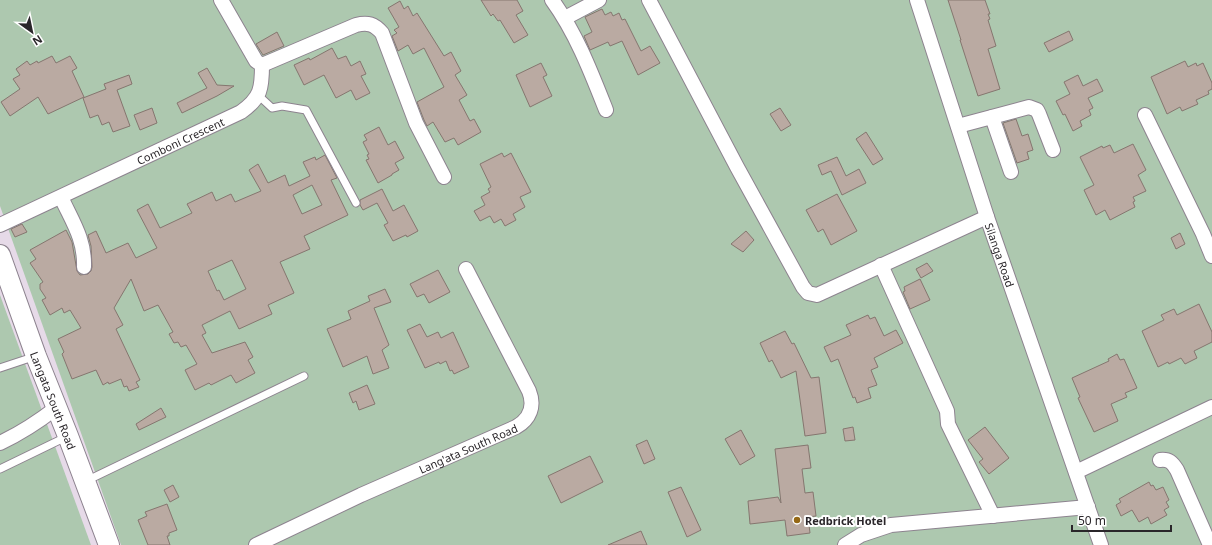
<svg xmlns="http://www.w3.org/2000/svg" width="1212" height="545" font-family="'Noto Sans',sans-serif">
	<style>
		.green { fill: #adc8af }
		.building { fill: #baaaa2; stroke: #85766f; fill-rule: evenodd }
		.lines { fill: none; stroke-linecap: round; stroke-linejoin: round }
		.lane-casing { stroke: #8d838f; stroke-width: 9 }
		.street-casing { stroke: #8d838f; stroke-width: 16 }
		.secondary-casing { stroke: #8d838f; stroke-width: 22 }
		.lane { stroke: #fff; stroke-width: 7 }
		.street { stroke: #fff; stroke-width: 14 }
		.secondary { stroke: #fff; stroke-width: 20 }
		.poi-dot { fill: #956815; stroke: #fff; stroke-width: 1.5 }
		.labels { text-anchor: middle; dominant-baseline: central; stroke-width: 4; stroke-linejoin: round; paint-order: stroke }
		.street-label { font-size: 11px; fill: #2a262a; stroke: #fff }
		.poi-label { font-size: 11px; font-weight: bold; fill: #2a262a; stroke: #fff; text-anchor: start }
	</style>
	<rect width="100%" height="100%" fill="#e6dae8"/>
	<g class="green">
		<path d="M0 0H1212V545H121L0 206Z"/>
		<path d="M0 295 91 545H0Z"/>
	</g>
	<g class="building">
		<path d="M481 0H517L523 11 516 15 528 35 514 43 500 20 498 21 493 14 491 16Z"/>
		<path d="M948 0H985L990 14H988L990 19 988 20 996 46 988 49 1000 89 978 96 960 40H961Z"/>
		<path d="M400 1 404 9 408 6 413 16 417 13 444 56 451 52 461 71 455 75 467 95 459 100 470 121 474 119 481 132 458 145 454 138 445 142 433 122 427 126 424 120 417 102 444 87 424 48 413 54 408 45 398 51 392 36 397 33 394 30 399 27 388 8Z"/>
		<path d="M602 9 605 15 611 12 613 16 619 13 622 20 625 19 641 51 650 46 660 63 638 75 622 41 610 46 608 42 590 50 584 36 592 32 585 17Z"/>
		<path d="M1069 31 1073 40 1049 52 1044 43Z"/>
		<path d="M277 32 284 46 263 55 256 44Z"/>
		<path d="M332 48 338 59 346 56 351 66 360 61 366 74 361 76 370 93 356 100 351 90 336 98 324 75 304 85 294 65 309 58 310 60Z"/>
		<path d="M52 56 56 63 70 56 77 68 72 71 84 97 48 114 38 97 10 116 1 102 20 89 13 79 20 75 16 69 27 61 30 65 37 61 38 63Z"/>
		<path d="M1185 61 1188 67 1196 63 1197 66 1203 63 1212 83V89L1208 91 1209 94 1196 100 1198 104 1182 111 1180 107 1167 114 1151 77Z"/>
		<path d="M541 63 547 75 543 77 552 96 530 107 516 75Z"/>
		<path d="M207 68 217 85 234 86 217 96 182 113 177 103 207 88 198 73Z"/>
		<path d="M129 75 132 84 117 90 130 126 113 132 109 122 102 125 98 115 90 118 83 98 106 89 104 84Z"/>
		<path d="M1078 75 1083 86 1097 79 1103 91 1088 98 1093 108 1089 110 1091 115 1080 121 1082 126 1073 131 1065 114 1063 115 1056 101 1070 94 1064 82Z"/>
		<path d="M152 108 157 123 140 130 134 115Z"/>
		<path d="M780 108 791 125 781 131 770 114Z"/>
		<path d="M1016 119 1022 136 1028 134 1033 150 1027 152 1029 159 1017 163 1003 123Z"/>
		<path d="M379 127 388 145 395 141 404 158 395 163 399 170 392 174V175L378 183 366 160 369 159 367 155 369 154 363 142 367 140 364 135Z"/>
		<path d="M866 132 883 159 873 165 856 139Z"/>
		<path d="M1133 144 1146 170 1138 175 1146 191 1133 197 1135 201 1133 202 1135 207 1110 220 1105 210 1096 215 1084 190 1094 185 1080 157 1102 146 1103 148 1110 145 1114 153Z"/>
		<path d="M502 153 504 157 511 153 531 192 520 197 525 207 513 214 516 220 505 226 501 219 494 223 490 216 480 221 474 211 485 205 481 197 490 192 488 189 491 187 480 164Z"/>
		<path d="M325 155 337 178 331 180 348 215 304 236 310 249 280 262 294 293 268 305 272 314 239 329 230 311 202 325 206 333 202 335 212 353 245 342 253 357 248 360 255 373 236 383 231 375 211 385 209 383 195 390 185 370 197 364 186 345 181 347 178 342 174 343 169 334 173 332 158 305 144 311 131 279 114 308 123 325 116 329 140 380 136 382 139 387 129 391 127 386 124 387 121 379 109 384 108 382 103 385 96 370 72 379 62 354 64 352 58 339 81 328 70 310 64 313 62 308 50 315 42 300 46 298 40 289V284L43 282 30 263 36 259 30 250 66 230 72 242 77 271 80 275 88 274 91 271 92 267 91 246 88 235 96 231 106 253 128 243 136 258 157 248 137 210 148 204 160 228 192 213 187 204 212 192 216 201 231 194 235 202 261 191 249 170 258 164 268 183 285 175 289 186 310 176 303 162 315 157 316 160ZM312 185 322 205 302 214 293 195ZM232 260 246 289 224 300 219 290 217 291 208 271Z"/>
		<path d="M837 157 846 176 859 169 866 183 842 195 831 171 822 175 818 165Z"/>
		<path d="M382 189 393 211 404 205 418 231 407 237 406 235 393 241 384 225 388 223 377 203 363 210 360 205V200Z"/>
		<path d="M837 194 857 231 831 245 823 229 818 232 806 210Z"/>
		<path d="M22 224 27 232 15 237 11 229Z"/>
		<path d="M746 231 754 240 743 252 731 244Z"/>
		<path d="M1180 233 1185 244 1176 249 1171 238Z"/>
		<path d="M927 263 933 271 921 278 916 269Z"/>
		<path d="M438 270 450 292 429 303 424 294 417 297 410 284Z"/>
		<path d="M920 279 930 300 910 309 903 292 905 291 904 287Z"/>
		<path d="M385 289 391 302 374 308 389 345 382 350 389 368 373 374 367 356 343 367 327 329 351 319 348 311 370 301 368 296Z"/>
		<path d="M1199 304 1212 332V342L1194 351 1197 358 1185 364 1181 358 1169 364 1168 362 1158 367 1142 331 1164 320 1161 315 1174 309 1177 315Z"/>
		<path d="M868 315 870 319 875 317 884 336 896 330 903 343 874 358 878 367 871 370 877 385 868 388 871 398 857 403 855 397 853 398 838 359 831 362 824 347 851 335 846 325Z"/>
		<path d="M420 324 427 337 438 332 441 338 453 332 469 367 454 374 452 370 450 371 446 361 440 364 439 362 425 368 407 330Z"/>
		<path d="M785 331 792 344 794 343 811 378 819 377 826 433 805 436 796 371 781 378 772 360 769 362 760 343Z"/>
		<path d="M1117 354 1120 360 1124 359 1137 388 1125 393 1127 397 1111 404 1118 421 1094 432 1078 398 1080 397 1072 378 1109 361 1108 359Z"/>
		<path d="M367 385 375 404 359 410 356 401 353 403 349 393Z"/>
		<path d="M161 408 166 417 139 430 136 424Z"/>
		<path d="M853 427 855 440 845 441 843 429Z"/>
		<path d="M985 427 1009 458 989 474 979 462 983 459 968 440Z"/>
		<path d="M741 430 755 456 740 465 725 439Z"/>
		<path d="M647 440 655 459 644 464 636 445Z"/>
		<path d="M808 445 811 468 802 469 805 493 813 492 816 516 808 517 810 533 787 536 785 520 750 524 748 501 778 497 781 503 775 449Z"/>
		<path d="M590 456 603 482 561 503 548 476Z"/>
		<path d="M1149 482 1151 486 1153 485 1156 490 1163 487 1169 500 1166 502 1169 507 1164 510 1167 515 1151 524 1148 517 1139 522 1132 510 1121 516 1116 505 1121 502 1119 499Z"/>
		<path d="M173 485 179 497 170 502 164 490Z"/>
		<path d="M681 487 701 530 687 537 668 492Z"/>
		<path d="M167 504 177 530 169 533V536H167L170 545H148L138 520 147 516 145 512Z"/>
		<path d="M641 531 647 545H608Z"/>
	</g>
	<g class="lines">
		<defs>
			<g id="lane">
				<path d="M258 95 272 108 282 106 306 110 356 203"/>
				<path d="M0 368 36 356"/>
				<path d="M0 469 66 437"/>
				<path d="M86 481 304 376"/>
			</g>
			<g id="street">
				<path d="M552 0C576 33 591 72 606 110"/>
				<path d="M649 0 737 167 803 287 808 293 817 295 987 217"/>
				<path id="s1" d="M917 0 987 217 1101 545"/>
				<path d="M565 18 599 0"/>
				<path d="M262 65 356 25C368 22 374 24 382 33L416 123 444 177"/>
				<path d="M1145 115 1203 234 1212 256"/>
				<path d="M992 117 1011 172"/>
				<path d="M958 126 1029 107 1037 110 1039 114 1053 150"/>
				<path d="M61 197C72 221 85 239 84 267"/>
				<path id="s2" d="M0 225 241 112C261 98 262 88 262 65L256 61 221 0"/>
				<path d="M881 265 947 411 948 424 993 516"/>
				<path d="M0 443C21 433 38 422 56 408"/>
				<path d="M1160 460C1169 459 1172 462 1177 470L1210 545"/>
				<path d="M1076 472 1212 407"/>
				<path id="s3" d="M256 545 361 495 516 427C530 419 535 406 529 391L466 269"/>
				<path d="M845 545 861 535 891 525 1088 507"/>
			</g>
			<g id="secondary">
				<path id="s4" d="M0 255 36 356 68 436 109 545"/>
			</g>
		</defs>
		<use href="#lane" class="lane-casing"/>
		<use href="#street" class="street-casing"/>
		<use href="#secondary" class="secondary-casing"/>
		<use href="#lane" class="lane"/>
		<use href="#street" class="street"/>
		<use href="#secondary" class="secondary"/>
	</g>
	<circle class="poi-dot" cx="797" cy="520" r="4"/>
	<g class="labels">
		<g class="street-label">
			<text stroke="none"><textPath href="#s2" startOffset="199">Comboni Crescent</textPath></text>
			<text stroke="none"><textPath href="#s1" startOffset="268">Silanga Road</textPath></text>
			<text stroke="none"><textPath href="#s4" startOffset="155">Langata South Road</textPath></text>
			<text stroke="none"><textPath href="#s3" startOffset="233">Lang'ata South Road</textPath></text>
		</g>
		<g class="poi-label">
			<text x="805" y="520">Redbrick Hotel</text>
		</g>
	</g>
	<g transform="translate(32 32) rotate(147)" stroke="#ffffff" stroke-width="3" paint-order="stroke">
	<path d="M0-3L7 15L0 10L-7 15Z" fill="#2a262a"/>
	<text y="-6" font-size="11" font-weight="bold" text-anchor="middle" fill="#2a262a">N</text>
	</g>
	<path d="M1072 525v6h99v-6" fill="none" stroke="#2a262a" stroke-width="2"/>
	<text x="1078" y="525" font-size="12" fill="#2a262a" stroke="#ffffff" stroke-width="3" paint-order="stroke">50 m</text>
</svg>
